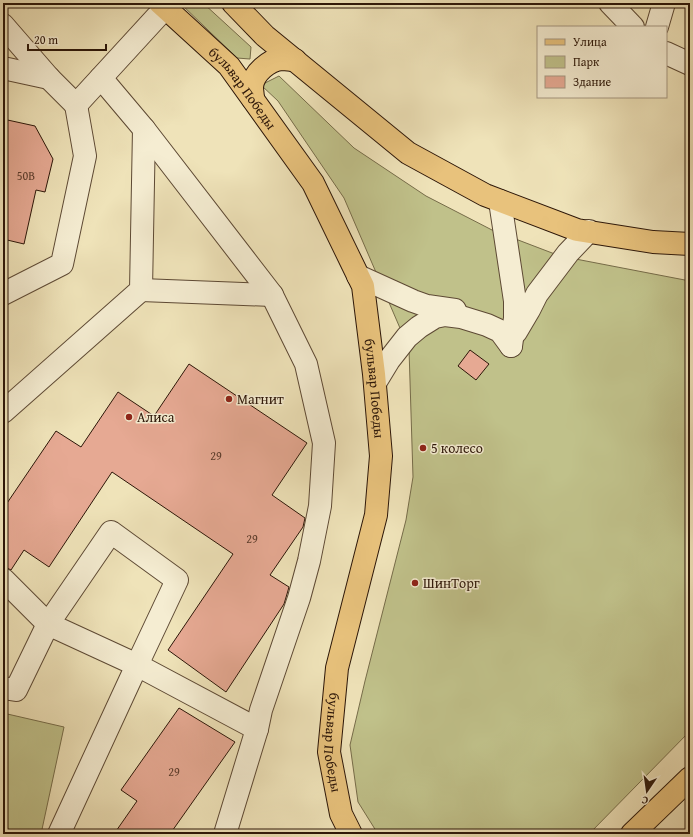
<svg xmlns="http://www.w3.org/2000/svg" width="693" height="837" font-family="'Gentium Book Plus',serif">
	<style>
		.green { fill: #c0c18a; stroke: #766c49 }
		.building { fill: #e6a993; stroke: #2c1608 }
		.lines { fill: none; stroke-linecap: round; stroke-linejoin: round }
		.minor-casing { stroke: #5d4934; stroke-width: 24 }
		.major-casing { stroke: #2c1608; stroke-width: 24 }
		.highway-casing { stroke: #2c1608; stroke-width: 24 }
		.minor { stroke: #f5edd2; stroke-width: 22 }
		.major { stroke: #e8c27c; stroke-width: 22 }
		.highway { stroke: #e8c27c; stroke-width: 22 }
		.poi-dot { fill: #8f2418; stroke: #f5edd2; stroke-width: 1.5 }
		.labels { text-anchor: middle; dominant-baseline: central; stroke-width: 3; stroke-linejoin: round; paint-order: stroke }
		.number-label { font-size: 12px; fill: #5a3b2b }
		.street-label { font-size: 14px; fill: #2c1608; stroke: #f5edd2 }
		.poi-label { font-size: 14px; fill: #2c1608; stroke: #f5edd2; text-anchor: start }
	</style>
	<rect width="100%" height="100%" fill="#efe3b9"/>
	<filter id="stains"><feTurbulence type="fractalNoise" baseFrequency=".005" numOctaves="4"/><feColorMatrix values="0 0 0 0 .2 0 0 0 0 .09 0 0 0 0 .02 0 0 0 .5 -.17"/></filter>
	<radialGradient id="worn" r=".72"><stop offset=".6" stop-color="#630" stop-opacity="0"/><stop offset="1" stop-color="#630" stop-opacity=".3"/></radialGradient>
	<g class="green">
		<path d="M180 3H203L251 47 250 59 237 58Z"/>
		<path d="M279 76 354 148 426 196 492 230 560 256 690 281V731L589 834H378L358 802 350 745 365 681 406 520 413 477 409 349 344 198 278 101 261 85Z"/>
		<path d="M3 713 64 727 41 834H30L3 828Z"/>
	</g>
	<g class="building">
		<path d="M3 119 35 126 53 159 45 192 36 190 24 244 3 239Z"/>
		<path d="M470 350 489 364 476 380 458 366Z"/>
		<path d="M189 364 307 443 272 495 305 518 303 527 270 575 289 587 287 594 284 604 226 692 168 650 233 554 112 472 49 567 24 550 11 570 7 568H3V509L56 431 81 447 118 392 154 416Z"/>
		<path d="M179 708 235 742 170 834H114L137 801 121 790Z"/>
	</g>
	<g class="lines">
		<defs>
			<g id="minor">
				<path d="M610 3 633 27"/>
				<path d="M3 25 49 78 76 105 165 8"/>
				<path d="M657 27 664 3"/>
				<path d="M666 53 690 64"/>
				<path d="M3 68 49 78"/>
				<path d="M101 78 144 129 272 295 306 364 324 443 320 506 309 561 299 598 261 710 257 729 225 834"/>
				<path d="M500 201 515 301V318L511 346"/>
				<path d="M358 276 413 301 427 306 455 310"/>
				<path d="M141 290 272 295"/>
				<path d="M3 294 62 264 85 156 76 105"/>
				<path d="M516 332 529 310 537 294 568 253 589 231"/>
				<path d="M375 383 389 360 407 337 419 327 435 317 445 315 461 317 487 325 500 331 511 346"/>
				<path d="M3 412 141 290 144 129"/>
				<path d="M4 580 48 624 111 532 177 580 137 665 257 729"/>
				<path d="M3 688 16 690 48 624 137 665 59 834"/>
			</g>
			<g id="major">
				<path id="s1" d="M160 3 229 66 313 183 363 286 374 374 381 456 376 515 337 668 329 752 341 814 351 834"/>
				<path d="M233 3 265 36 408 153 485 195 577 230 653 242 690 244"/>
				<path d="M253 99C253 95 252 91 252 87 253 73 269 60 282 59 286 59 291 60 295 60"/>
			</g>
			<path id="highway" d="M632 834 690 778"/>
		</defs>
		<use href="#minor" class="minor-casing"/>
		<use href="#major" class="major-casing"/>
		<use href="#highway" class="highway-casing"/>
		<use href="#minor" class="minor"/>
		<use href="#major" class="major"/>
		<use href="#highway" class="highway"/>
	</g>
	<g class="poi-dot">
		<circle cx="229" cy="399" r="4"/>
		<circle cx="129" cy="417" r="4"/>
		<circle cx="423" cy="448" r="4"/>
		<circle cx="415" cy="583" r="4"/>
	</g>
	<g class="labels">
		<g class="number-label">
			<text x="26" y="175">50В</text>
			<text x="216" y="455">29</text>
			<text x="252" y="538">29</text>
			<text x="174" y="771">29</text>
		</g>
		<g class="street-label">
			<text stroke="none"><textPath href="#s1" startOffset="119">бульвар Победы</textPath></text>
			<text stroke="none"><textPath href="#s1" startOffset="455">бульвар Победы</textPath></text>
			<text stroke="none"><textPath href="#s1" startOffset="815">бульвар Победы</textPath></text>
		</g>
		<g class="poi-label">
			<text x="237" y="399">Магнит</text>
			<text x="137" y="417">Алиса</text>
			<text x="431" y="448">5 колесо</text>
			<text x="423" y="583">ШинТорг</text>
		</g>
	</g>
	<rect width="693" height="837" fill="none" stroke="#efe3b9" stroke-width="16"/>
	<rect x="4" y="4" width="685" height="829" fill="none" stroke="#2c1608" stroke-width="2"/>
	<rect x="8" y="8" width="677" height="821" fill="none" stroke="#2c1608"/>
	<rect x="537" y="26" width="130" height="72" fill="#f5edd2" stroke="#a59781"/>
	<rect x="545" y="39" width="20" height="6" fill="#e8c27c" stroke="#a59781"/>
	<text x="573" y="46" font-size="12" fill="#2c1608">Улица</text>
	<rect x="545" y="56" width="20" height="12" fill="#c0c18a" stroke="#a59781"/>
	<text x="573" y="66" font-size="12" fill="#2c1608">Парк</text>
	<rect x="545" y="76" width="20" height="12" fill="#e6a993" stroke="#a59781"/>
	<text x="573" y="86" font-size="12" fill="#2c1608">Здание</text>
	<g transform="translate(647 791) rotate(193)" stroke="#f5edd2" stroke-width="3" paint-order="stroke">
	<path d="M0-3L7 15L0 10L-7 15Z" fill="#2c1608"/>
	<text y="-6" font-size="11" font-weight="bold" text-anchor="middle" fill="#2c1608">С</text>
	</g>
	<path d="M28 44v6h78v-6" fill="none" stroke="#2c1608" stroke-width="2"/>
	<text x="34" y="44" font-size="12" fill="#2c1608" stroke="#f5edd2" stroke-width="3" paint-order="stroke">20 m</text>
	<rect width="100%" height="100%" filter="url(#stains)"/>
	<rect width="100%" height="100%" fill="url(#worn)"/>
</svg>
